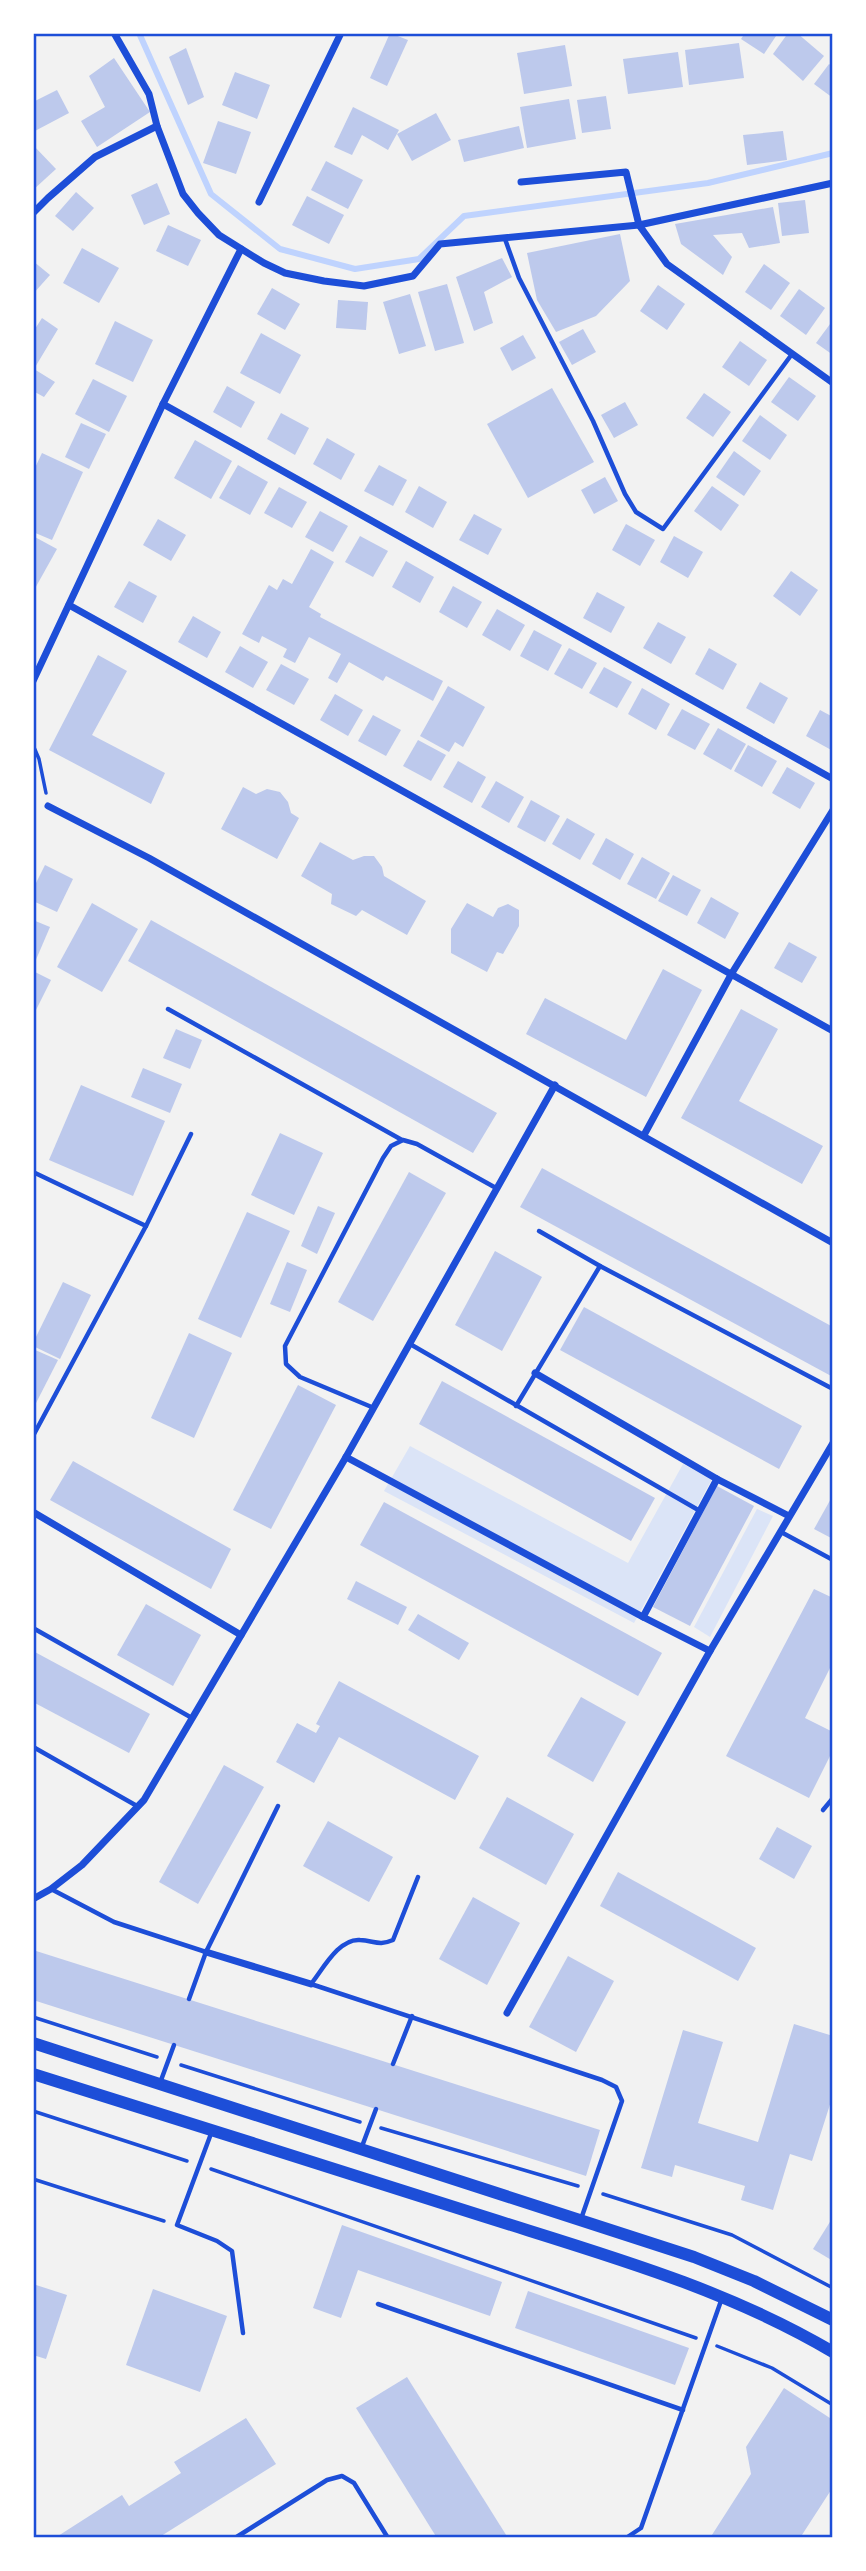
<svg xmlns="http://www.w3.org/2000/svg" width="866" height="2571" font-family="Overpass,sans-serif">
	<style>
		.green { fill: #dbe4f7 }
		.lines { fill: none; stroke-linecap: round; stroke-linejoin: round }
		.stream { stroke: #bfd3fe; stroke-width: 6 }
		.building { fill: #bdc9ec }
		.path { stroke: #1d4ed8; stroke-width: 3.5 }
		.service { stroke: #1d4ed8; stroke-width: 4.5 }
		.minor { stroke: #1d4ed8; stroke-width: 7 }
		.secondary { stroke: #1d4ed8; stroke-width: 12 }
		.neatline { fill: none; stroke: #1d4ed8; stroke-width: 2.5 }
	</style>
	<rect width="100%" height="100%" fill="#f2f2f2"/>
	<g class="green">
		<path d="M410 1446 628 1563 683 1464 712 1479 634 1623 384 1491Z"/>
		<path d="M757 1509 773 1516 710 1637 694 1627Z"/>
	</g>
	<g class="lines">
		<path class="stream" d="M139 33 211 194 280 249 355 269 419 259 464 216 708 183 833 153"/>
	</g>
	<g class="building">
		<path d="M390 33 408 40 387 86 370 78Z"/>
		<path d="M745 33H778L764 54 741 39Z"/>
		<path d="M788 33H797L824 56 803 81 773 54Z"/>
		<path d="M739 43 744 78 689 85 685 50Z"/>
		<path d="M565 45 572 86 524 94 517 53Z"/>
		<path d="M186 48 204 97 188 105 169 57Z"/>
		<path d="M678 52 683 87 628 94 623 59Z"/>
		<path d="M114 58 150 112 97 147 81 121 105 107 89 76Z"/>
		<path d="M829 64 833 67V98L814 84Z"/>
		<path d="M235 72 270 85 257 119 222 105Z"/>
		<path d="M57 90 69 113 33 132V102Z"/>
		<path d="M606 96 611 129 582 133 577 100Z"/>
		<path d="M569 99 576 139 527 148 520 107Z"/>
		<path d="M353 107 399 130 388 150 362 135 352 155 334 147Z"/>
		<path d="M436 113 451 140 412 161 397 134Z"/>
		<path d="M218 121 251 132 236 174 203 163Z"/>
		<path d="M519 126 524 148 464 162 458 140Z"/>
		<path d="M783 131 787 160 747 165 743 135Z"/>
		<path d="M33 145 56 169 33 190Z"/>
		<path d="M326 161 363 180 348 209 311 190Z"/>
		<path d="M157 183 170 214 144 225 131 195Z"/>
		<path d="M76 192 94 208 73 231 55 216Z"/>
		<path d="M307 196 344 215 329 244 292 225Z"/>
		<path d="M805 200 809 233 782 236 778 203Z"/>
		<path d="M773 207 780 243 749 248 742 233 713 235 732 257 723 275 681 244 675 224Z"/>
		<path d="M168 225 201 240 188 266 156 251Z"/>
		<path d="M620 234 630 281 596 316 556 332 537 300 527 253Z"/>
		<path d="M82 248 119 268 99 303 63 283Z"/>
		<path d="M502 258 512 277 484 292 493 323 474 331 456 277Z"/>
		<path d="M33 261 50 275 33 294Z"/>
		<path d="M764 264 790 283 771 310 745 292Z"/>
		<path d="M447 284 464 343 435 351 418 292Z"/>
		<path d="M658 285 685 304 667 330 640 311Z"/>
		<path d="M272 288 300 304 285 330 257 314Z"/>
		<path d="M799 289 825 308 806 335 780 316Z"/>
		<path d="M410 294 426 346 399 354 383 302Z"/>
		<path d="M338 300 368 302 366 330 336 328Z"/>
		<path d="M42 318 58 329 34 369 55 382 44 397 33 391V332Z"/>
		<path d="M833 320V355L816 343Z"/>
		<path d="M115 321 153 340 133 382 95 364Z"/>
		<path d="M583 329 596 352 572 365 559 342Z"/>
		<path d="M261 333 301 355 280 394 240 373Z"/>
		<path d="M523 335 536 358 512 371 500 348Z"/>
		<path d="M740 341 767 360 749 386 722 367Z"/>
		<path d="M789 377 816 396 798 421 771 402Z"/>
		<path d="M93 379 127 396 109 432 75 414Z"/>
		<path d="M227 386 255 402 241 428 213 412Z"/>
		<path d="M552 388 594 462 528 498 487 424Z"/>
		<path d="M704 393 731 412 713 437 686 418Z"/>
		<path d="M625 402 638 425 614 438 601 415Z"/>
		<path d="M281 413 309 428 295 455 267 439Z"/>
		<path d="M760 415 787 435 770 460 742 441Z"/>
		<path d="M81 423 106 434 89 469 65 457Z"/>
		<path d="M327 438 355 454 341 480 313 464Z"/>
		<path d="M195 440 232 461 211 499 174 478Z"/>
		<path d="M734 451 761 471 744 496 716 477Z"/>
		<path d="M42 453 83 472 52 540 33 532V472Z"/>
		<path d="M238 465 268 482 250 515 219 498Z"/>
		<path d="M379 465 407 480 393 506 364 491Z"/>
		<path d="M605 477 618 501 594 514 581 490Z"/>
		<path d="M419 486 447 502 433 528 405 512Z"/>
		<path d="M712 486 739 505 721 531 694 511Z"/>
		<path d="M279 487 307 502 292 528 264 513Z"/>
		<path d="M320 511 348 526 333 552 305 537Z"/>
		<path d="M474 514 502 529 488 555 459 540Z"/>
		<path d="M158 519 186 535 171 561 143 545Z"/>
		<path d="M626 524 655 540 640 566 612 550Z"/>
		<path d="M33 536 57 549 33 592Z"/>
		<path d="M360 536 388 551 373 577 345 562Z"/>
		<path d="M674 536 703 552 688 578 660 562Z"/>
		<path d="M311 549 334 562 309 607 321 614 320 617 443 681 433 701 386 676 383 681 349 662 337 683 328 678 341 654 309 637 295 663 283 657 287 649 262 636 259 643 242 634 269 585 277 590 283 579 292 584Z"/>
		<path d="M406 561 434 577 420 603 392 587Z"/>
		<path d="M791 571 818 590 800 616 773 596Z"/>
		<path d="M129 581 157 596 143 623 114 607Z"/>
		<path d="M453 586 482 602 467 628 439 612Z"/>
		<path d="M597 592 625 607 611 633 583 618Z"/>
		<path d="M497 609 525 625 510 651 482 635Z"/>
		<path d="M193 616 221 632 207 658 178 642Z"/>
		<path d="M658 622 686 637 671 664 643 648Z"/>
		<path d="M534 630 562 645 548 671 520 656Z"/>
		<path d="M240 646 268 662 253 688 225 672Z"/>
		<path d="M569 648 597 663 582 689 554 674Z"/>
		<path d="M709 648 737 664 723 690 695 674Z"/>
		<path d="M98 655 127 671 92 735 165 773 151 804 49 750Z"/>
		<path d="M281 664 309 679 294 705 266 690Z"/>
		<path d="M604 667 632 682 617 708 589 693Z"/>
		<path d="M760 682 788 698 774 724 746 708Z"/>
		<path d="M448 686 485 707 463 747 455 742 449 752 420 736Z"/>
		<path d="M642 688 670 704 656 730 628 714Z"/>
		<path d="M335 694 363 710 348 736 320 720Z"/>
		<path d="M682 709 710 724 695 750 667 735Z"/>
		<path d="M820 710 833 717V751L806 736Z"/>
		<path d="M373 715 401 730 386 756 358 741Z"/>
		<path d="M718 728 746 744 731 770 703 754Z"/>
		<path d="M418 740 446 755 431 781 403 766Z"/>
		<path d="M748 745 777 761 762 787 734 771Z"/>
		<path d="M458 761 486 777 472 803 443 787Z"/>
		<path d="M787 767 815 783 800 809 772 793Z"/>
		<path d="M496 781 524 797 509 823 481 807Z"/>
		<path d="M243 787 256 794 267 789 280 792 288 802 291 813 299 818 277 859 221 829Z"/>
		<path d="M531 800 560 816 545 842 517 827Z"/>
		<path d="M567 818 595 834 580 860 552 844Z"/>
		<path d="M606 838 634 854 620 880 592 864Z"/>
		<path d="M320 842 353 860 364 856H374L382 867 384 876 426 901 407 935 362 910 356 916 331 904 332 894 301 876Z"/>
		<path d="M642 857 670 873 656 899 627 884Z"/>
		<path d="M45 865 73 879 57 912 33 901V889Z"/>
		<path d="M673 875 701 890 687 916 658 901Z"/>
		<path d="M711 897 739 913 725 939 697 923Z"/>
		<path d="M92 903 138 929 102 992 57 967Z"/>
		<path d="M467 903 493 917 498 908 508 904 519 910V926L503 954 497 952 487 972 451 953V929Z"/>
		<path d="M33 920 50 927 35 962 33 961Z"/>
		<path d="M151 920 497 1113 473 1153 128 961Z"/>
		<path d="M789 942 817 957 802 983 774 968Z"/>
		<path d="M663 969 702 990 646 1097 526 1034 545 998 626 1040Z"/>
		<path d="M33 971 51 980 33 1016Z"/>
		<path d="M741 1009 778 1029 739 1101 823 1146 802 1184 681 1118Z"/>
		<path d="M176 1029 202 1040 190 1069 163 1058Z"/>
		<path d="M143 1068 182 1084 170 1113 131 1097Z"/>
		<path d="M81 1085 165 1121 133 1196 49 1160Z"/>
		<path d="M280 1133 323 1153 294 1215 251 1195Z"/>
		<path d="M542 1168 833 1327V1377L520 1207Z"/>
		<path d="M409 1172 446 1193 373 1321 338 1302Z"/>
		<path d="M318 1206 335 1213 317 1254 301 1246Z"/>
		<path d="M247 1212 290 1231 241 1338 198 1319Z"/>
		<path d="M495 1251 542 1277 502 1351 455 1325Z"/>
		<path d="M287 1262 307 1270 290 1312 270 1304Z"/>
		<path d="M63 1282 91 1295 60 1359 33 1346V1343Z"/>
		<path d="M584 1307 802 1426 779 1469 560 1350Z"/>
		<path d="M189 1333 232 1353 194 1438 151 1418Z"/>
		<path d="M33 1349 58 1360 33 1409Z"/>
		<path d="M442 1381 655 1498 631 1541 419 1424Z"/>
		<path d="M298 1385 336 1405 271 1529 233 1510Z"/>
		<path d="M73 1461 231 1549 211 1589 50 1500Z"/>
		<path d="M717 1486 754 1506 690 1626 653 1607Z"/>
		<path d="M833 1495V1539L814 1529Z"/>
		<path d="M384 1502 662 1653 638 1696 360 1545Z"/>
		<path d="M356 1581 407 1607 398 1625 347 1599Z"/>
		<path d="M814 1589 833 1598V1669L830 1668 805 1718 833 1732V1750L809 1798 726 1756Z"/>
		<path d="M146 1604 201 1635 173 1686 117 1655Z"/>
		<path d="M418 1614 469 1643 459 1660 408 1630Z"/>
		<path d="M33 1651 150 1714 129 1753 33 1702Z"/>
		<path d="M339 1681 479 1756 455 1800 339 1737 314 1783 276 1762 297 1723 316 1733 320 1726 316 1724Z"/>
		<path d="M581 1697 626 1722 593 1782 547 1756Z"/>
		<path d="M224 1765 264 1787 198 1904 159 1882Z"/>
		<path d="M507 1797 574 1834 546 1885 479 1848Z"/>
		<path d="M328 1821 393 1857 369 1902 303 1866Z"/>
		<path d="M777 1827 812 1846 794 1879 759 1859Z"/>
		<path d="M618 1872 756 1948 738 1981 600 1906Z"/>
		<path d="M473 1897 520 1923 487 1985 439 1959Z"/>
		<path d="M33 1950 600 2130 586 2176 33 2000Z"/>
		<path d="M568 1956 614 1981 576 2052 529 2027Z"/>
		<path d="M794 2024 833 2036V2095L812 2161 790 2154 773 2210 741 2200 745 2186 675 2165 672 2177 641 2168 683 2030 723 2042 698 2123 758 2142Z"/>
		<path d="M833 2217V2261L813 2249Z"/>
		<path d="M342 2225 502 2282 490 2316 358 2270 341 2318 313 2308Z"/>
		<path d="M33 2284 67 2295 46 2359 33 2355Z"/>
		<path d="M153 2289 227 2316 200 2392 126 2365Z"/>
		<path d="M528 2291 689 2348 675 2385 515 2328Z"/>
		<path d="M407 2377 508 2538H437L356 2408Z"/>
		<path d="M784 2388 833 2420V2487L800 2538H710L751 2474 746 2447Z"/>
		<path d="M246 2418 276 2464 158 2538H59L58 2536 122 2495 129 2506 181 2473 174 2462Z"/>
	</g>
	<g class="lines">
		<g class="path">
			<path d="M33 745 39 759 46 793"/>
			<path d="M33 2017 157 2057"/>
			<path d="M181 2065 360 2122"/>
			<path d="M33 2111 187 2161"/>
			<path d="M381 2128 578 2186"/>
			<path d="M211 2169 696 2338"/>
			<path d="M33 2179 164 2221"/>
			<path d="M603 2194 732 2235 833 2288"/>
			<path d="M717 2346 772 2368 833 2405"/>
		</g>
		<g class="service">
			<path d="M505 239 519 278 593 421 625 494 636 512 663 529 792 354"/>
			<path d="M168 1009 402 1140"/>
			<path d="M33 1172 146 1226"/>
			<path d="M539 1231 600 1266"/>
			<path d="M410 1344 700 1511"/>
			<path d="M516 1406 600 1266 833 1389"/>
			<path d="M374 1408 300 1377 286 1364 285 1346 383 1158 391 1146 403 1140 417 1144 496 1188"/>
			<path d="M33 1436 146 1226 191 1134"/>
			<path d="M781 1532 833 1560"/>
			<path d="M33 1628 192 1718"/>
			<path d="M35 1748 137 1806"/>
			<path d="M823 1810 833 1798"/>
			<path d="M418 1877 393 1940C379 1946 375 1941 360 1940 339 1938 323 1969 311 1984L602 2080 616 2087 622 2101 581 2219"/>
			<path d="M51 1889 114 1922 206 1952"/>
			<path d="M189 1999 206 1952 278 1806"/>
			<path d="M393 2064 412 2016"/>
			<path d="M160 2083 174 2045"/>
			<path d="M212 2131 177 2225 217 2241 232 2251 243 2333"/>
			<path d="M361 2149 376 2109"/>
			<path d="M378 2304 683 2410"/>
			<path d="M235 2538 327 2480 342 2476 354 2483 388 2538"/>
			<path d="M626 2538 641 2528 722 2298"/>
		</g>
		<g class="minor">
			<path d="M114 33 149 94 157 126 183 194 198 213 219 235 264 263 285 273 324 281 364 286 413 276 440 244 639 225 833 183"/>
			<path d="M521 182 626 172 639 225 667 264 833 383"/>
			<path d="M259 202 341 33"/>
			<path d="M33 213 48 198 95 157 157 126"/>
			<path d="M163 404 833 779"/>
			<path d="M69 605 833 1031"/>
			<path d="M33 681 163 404 241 249"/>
			<path d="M48 806 149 858 833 1243"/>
			<path d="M644 1135 732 973 833 810"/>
			<path d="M535 1373 717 1479"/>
			<path d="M346 1457 643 1617"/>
			<path d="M33 1512 241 1635"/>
			<path d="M710 1651 643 1617 717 1479 789 1516"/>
			<path d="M33 1899 51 1889 82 1865 144 1800 346 1457 555 1085"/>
			<path d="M206 1952 311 1984"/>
			<path d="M507 2013 710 1651 833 1443"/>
		</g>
		<g class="secondary">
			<path d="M33 2043 694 2257 754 2281 833 2320"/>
			<path d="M33 2074C180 2120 326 2166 473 2213 595 2252 722 2286 833 2352"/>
		</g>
	</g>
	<rect width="866" height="2571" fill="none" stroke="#ffffff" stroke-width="70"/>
	<rect x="35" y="35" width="796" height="2501" class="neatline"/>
</svg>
